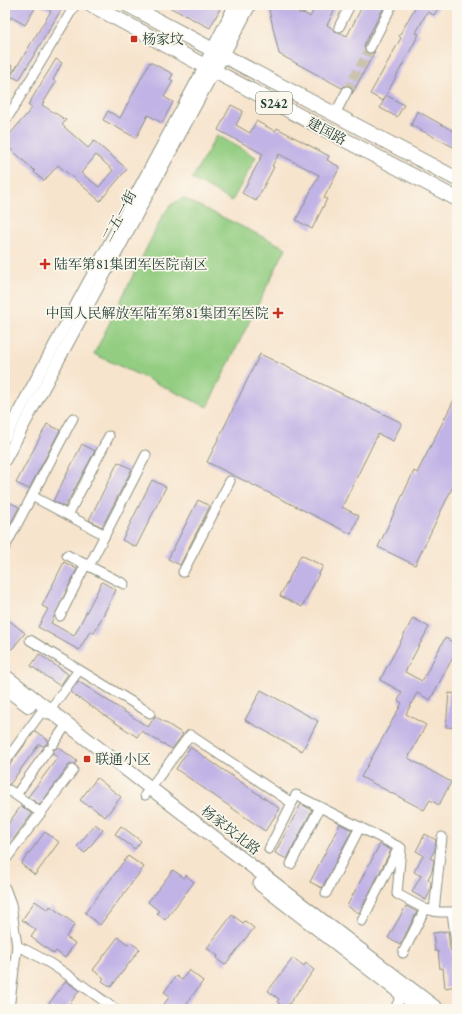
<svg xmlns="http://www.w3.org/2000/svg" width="462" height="1014" font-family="'EB Garamond','Noto Serif SC',serif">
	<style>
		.green { fill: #93cd81; stroke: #59855a }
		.building { fill: #c1b3e6; fill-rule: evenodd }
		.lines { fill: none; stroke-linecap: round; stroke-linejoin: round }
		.minor-tunnel { stroke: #ccc3ae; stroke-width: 9; stroke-dasharray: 9 4.5; stroke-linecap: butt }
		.minor-casing { stroke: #8b9080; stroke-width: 11 }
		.tertiary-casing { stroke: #8b9080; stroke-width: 13 }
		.secondary-casing { stroke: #8b9080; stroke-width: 15 }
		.primary-casing { stroke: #8b9080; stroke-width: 16 }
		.minor { stroke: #fff; stroke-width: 9 }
		.tertiary { stroke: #fff; stroke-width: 11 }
		.secondary { stroke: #fff; stroke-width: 13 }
		.primary { stroke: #fff; stroke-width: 14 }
		.poi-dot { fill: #c8321e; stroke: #fbf7ec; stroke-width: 1.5 }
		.labels { text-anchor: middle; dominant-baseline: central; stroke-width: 3.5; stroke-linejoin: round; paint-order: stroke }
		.shield { fill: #fbf7ec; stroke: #61756b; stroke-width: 1 }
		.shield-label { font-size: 13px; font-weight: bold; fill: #1f3d34 }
		.poi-label { font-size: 14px; fill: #1f3d34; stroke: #fbf7ec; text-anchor: start }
		.street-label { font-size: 14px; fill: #1f3d34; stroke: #fbf7ec }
	</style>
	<rect width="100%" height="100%" fill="#fbf7ec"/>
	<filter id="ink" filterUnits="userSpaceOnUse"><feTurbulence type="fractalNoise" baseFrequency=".025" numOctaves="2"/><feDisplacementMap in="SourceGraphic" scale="8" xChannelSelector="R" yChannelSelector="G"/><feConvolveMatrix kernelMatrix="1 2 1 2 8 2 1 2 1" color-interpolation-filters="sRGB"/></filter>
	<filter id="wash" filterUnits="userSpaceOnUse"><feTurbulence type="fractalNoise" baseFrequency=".012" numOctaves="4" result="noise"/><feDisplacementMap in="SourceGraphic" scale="16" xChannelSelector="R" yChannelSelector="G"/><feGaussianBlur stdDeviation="0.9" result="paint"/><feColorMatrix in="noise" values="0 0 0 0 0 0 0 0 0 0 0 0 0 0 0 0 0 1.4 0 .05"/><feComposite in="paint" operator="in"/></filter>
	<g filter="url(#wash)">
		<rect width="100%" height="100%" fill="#f7e4cd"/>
		<g class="green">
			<path d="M217 135 256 157 232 201 192 179Z"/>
			<path d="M183 198 286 248 207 407 94 354 163 215 171 205Z"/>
		</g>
		<g id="blocks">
			<g class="building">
				<path d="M5 5H37L25 25 11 17 5 29Z"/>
				<path d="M40 5H64L19 80 11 76 51 11Z"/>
				<path d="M165 5H222L210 28Z"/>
				<path d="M268 5H287L295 9 298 13H304L310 17 316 5H337L327 25 333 29 336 32 341 33 347 36 363 5H385L364 45 365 51 367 53 371 54 375 51 352 94 353 90 350 86 346 85 342 88 279 54Z"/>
				<path d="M414 5H440L434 15 427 12 416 33 419 34 383 101 370 94 401 38 399 36 416 6Z"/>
				<path d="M56 59 62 63 53 80 56 82 42 105 66 120 62 125 88 148 94 141 127 169 100 201 58 165 44 181 34 172 35 171 5 144V140L32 108 28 105ZM96 155 113 170 99 187 81 173Z"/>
				<path d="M150 62 173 74 170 79 173 81 164 97 173 102 162 123 148 115 136 138 103 120 108 111 120 118Z"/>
				<path d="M386 95 404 105 397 117 380 108Z"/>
				<path d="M231 105 243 111 236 125 250 133 256 121 275 131 277 128 329 156 327 160 340 167 324 198 327 199 312 229 296 220 319 175 279 154 272 166 274 167 256 201 242 193 263 154 218 130Z"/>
				<path d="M417 111 457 133V149L411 125Z"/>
				<path d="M260 354 402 423 393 441 378 434 342 507 359 516 351 534 207 462Z"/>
				<path d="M457 394V483L455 482 415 565 378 547 414 471 417 473Z"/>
				<path d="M47 424 60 430 29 489 16 483Z"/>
				<path d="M82 444 95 451 65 507 53 501Z"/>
				<path d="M118 462 132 469 102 527 89 520Z"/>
				<path d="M152 480 166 487 136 547 122 540Z"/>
				<path d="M5 500 19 507 5 534Z"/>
				<path d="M198 500 210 506 180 565 168 559Z"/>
				<path d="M301 555 323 566 302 607 280 596Z"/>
				<path d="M64 562 77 569 51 623 74 636 102 582 116 590 94 633 90 631 79 650 38 627 48 609 42 606Z"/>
				<path d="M5 617 25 633 12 649 5 644Z"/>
				<path d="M413 618 429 627 405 672 422 681 445 638 457 644V650L430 700 417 693 406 714 426 725 408 758 451 782 439 805 430 800 424 810 361 777 402 703 398 701 402 692 380 680Z"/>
				<path d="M39 654 68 674 60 686 31 666Z"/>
				<path d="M78 681 148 727 155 716 183 734 172 749 141 731 137 737 70 692Z"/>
				<path d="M261 690 318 721 302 751 245 720Z"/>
				<path d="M449 693 457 694V728L446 727Z"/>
				<path d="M35 731 48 740 47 744 43 746 39 744 10 784 5 785V771Z"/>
				<path d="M58 747 77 761 75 764H71L68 766 40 805 28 797 58 757 53 754 54 750Z"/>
				<path d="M190 747 280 809 265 831 176 769Z"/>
				<path d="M97 778 121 797 105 817 89 805 88 806 80 800Z"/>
				<path d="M301 804 312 810 287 859 275 853Z"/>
				<path d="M21 806 32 814 5 850V828Z"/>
				<path d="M95 824 103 830 85 853 77 847Z"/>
				<path d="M340 824 352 830 322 888 310 882Z"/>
				<path d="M121 826 141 841 135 849 115 834Z"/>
				<path d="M45 832 59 842 35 875 21 864Z"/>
				<path d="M425 834 436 840 435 850 430 858 434 860 432 871 428 879 431 881 430 891 426 900 412 892 421 876 414 872 423 855 416 851Z"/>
				<path d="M380 844 391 850 359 913 347 906Z"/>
				<path d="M128 856 144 867 100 925 85 913Z"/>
				<path d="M173 870 184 878 186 875 194 882 165 920 157 913 159 911 148 902Z"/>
				<path d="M35 901 48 910 50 906 75 924 66 937 75 943 65 958 56 951 54 954 31 937 36 930 22 920Z"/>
				<path d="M406 906 417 912 400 945 388 938Z"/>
				<path d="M232 915 243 923 245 921 254 928 225 965 217 959 218 956 207 948Z"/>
				<path d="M448 931 450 949 454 956 455 966H457V986L445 988 443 968 440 969 438 951H435L433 933Z"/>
				<path d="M118 937 129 945 131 943 140 949 111 987 102 981 104 978 93 970Z"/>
				<path d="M293 958 304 966 306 963 314 970 286 1008 277 1002 279 999 268 991Z"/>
				<path d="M189 970 203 981 183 1009H160L170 996 164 992 176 976 182 980Z"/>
				<path d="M66 981 79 991 66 1009H45Z"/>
			</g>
		</g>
	</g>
	<g filter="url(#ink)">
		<use href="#blocks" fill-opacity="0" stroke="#8b9080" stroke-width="1"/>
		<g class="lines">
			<path class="minor-tunnel" d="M347 91 370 48"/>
			<defs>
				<g id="minor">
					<path d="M301 8 303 5"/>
					<path d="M339 27 350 5"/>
					<path d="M370 48 392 5"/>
					<path d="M5 68 8 69"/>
					<path d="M335 114 347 91"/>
					<path d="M5 122 75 5"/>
					<path d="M32 496 105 535"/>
					<path d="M68 515 109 436"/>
					<path d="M5 547 73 418"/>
					<path d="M67 555 124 584"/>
					<path d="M89 566 146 455"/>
					<path d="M183 572 230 481"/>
					<path d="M60 616 86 564"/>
					<path d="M30 640 150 713"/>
					<path d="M47 714 79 670"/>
					<path d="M53 744 67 724"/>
					<path d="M5 762 45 707"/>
					<path d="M5 791 9 790 41 813"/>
					<path d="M16 795 48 750"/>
					<path d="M145 795 190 735 292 803"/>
					<path d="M269 849 296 795 401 848 397 894 425 909 439 912H457"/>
					<path d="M5 858 6 859 73 770"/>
					<path d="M291 864 320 807"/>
					<path d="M5 888 11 904 17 946 9 1009"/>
					<path d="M326 893 360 827"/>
					<path d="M434 911 442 837"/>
					<path d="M452 912 457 951"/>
					<path d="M362 921 399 847"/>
					<path d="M17 946C52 961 84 987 115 1009"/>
					<path d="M403 953 425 909"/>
					<path d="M395 1009 402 994"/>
				</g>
				<g id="tertiary">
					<path d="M5 437 205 66"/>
					<path d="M5 460 214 71"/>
				</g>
				<g id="secondary">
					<path d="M205 66 236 5"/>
					<path d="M214 71 249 5"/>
					<path d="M5 676 437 1009"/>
					<path d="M5 688 29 706"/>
					<path d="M260 884 421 1009"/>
				</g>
				<g id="primary">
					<path d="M92 5 186 56 457 199"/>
					<path d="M128 5 457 179"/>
				</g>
			</defs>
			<use href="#minor" class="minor-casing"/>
			<use href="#tertiary" class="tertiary-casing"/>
			<use href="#secondary" class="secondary-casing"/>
			<use href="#primary" class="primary-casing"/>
			<use href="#minor" class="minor"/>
			<use href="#tertiary" class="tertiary"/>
			<use href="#secondary" class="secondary"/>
			<use href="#primary" class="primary"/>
		</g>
	</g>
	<g class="poi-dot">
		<rect x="130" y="35" width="8" height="8" rx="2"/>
		<path d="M43 258h4v4h4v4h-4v4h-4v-4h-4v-4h4z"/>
		<path d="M276 307h4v4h4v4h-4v4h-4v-4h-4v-4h4z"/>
		<rect x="83" y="755" width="8" height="8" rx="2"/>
	</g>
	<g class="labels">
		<rect class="shield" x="256" y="92" width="36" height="22" rx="3"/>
		<g class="shield-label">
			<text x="274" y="103">S242</text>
		</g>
		<g class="poi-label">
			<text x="142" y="39">杨家坟</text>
			<text x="54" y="264">陆军第81集团军医院南区</text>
			<text x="269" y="313" text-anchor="end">中国人民解放军陆军第81集团军医院</text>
			<text x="95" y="759">联通小区</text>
		</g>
		<g class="street-label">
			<text transform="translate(327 131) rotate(28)">建国路</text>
			<text transform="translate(119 216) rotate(-62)">二五一街</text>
			<text transform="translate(231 830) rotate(38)">杨家坟北路</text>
		</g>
	</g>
	<rect width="462" height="1014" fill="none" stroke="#fbf7ec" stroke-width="20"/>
</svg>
